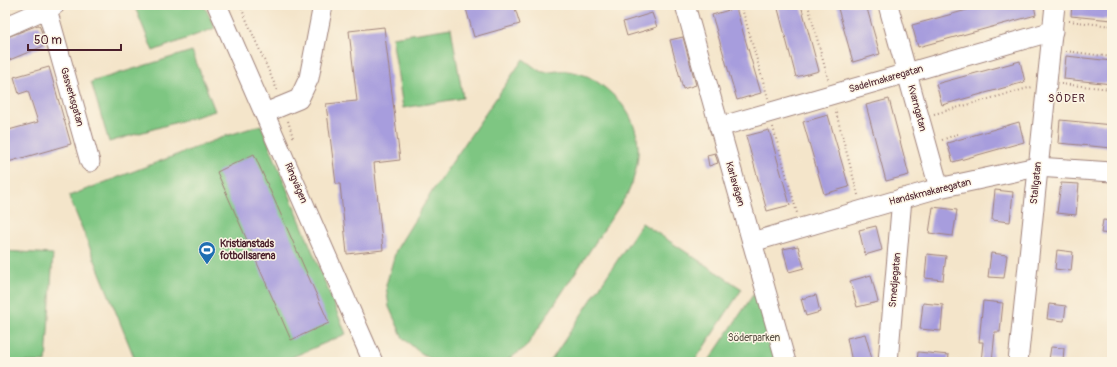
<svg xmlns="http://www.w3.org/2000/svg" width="1117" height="367" font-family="Pangolin,sans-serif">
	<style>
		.green { fill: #7ec682; stroke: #647256 }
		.building { fill: #a79ddd }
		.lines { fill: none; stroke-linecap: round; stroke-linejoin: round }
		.minor-casing { stroke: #9f827a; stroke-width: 21 }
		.path { stroke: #9f827a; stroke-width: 2; stroke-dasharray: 1 3; stroke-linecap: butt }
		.minor { stroke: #fff; stroke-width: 19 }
		.labels { text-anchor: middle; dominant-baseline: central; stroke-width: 3; stroke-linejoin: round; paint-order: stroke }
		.street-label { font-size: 10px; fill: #4a1f2b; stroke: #fcf5e5 }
		.poi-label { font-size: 10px; font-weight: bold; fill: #4a1f2b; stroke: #fcf5e5; text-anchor: start }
		.park-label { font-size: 10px; fill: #5a5145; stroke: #fcf5e5 }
		.neighbourhood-label { font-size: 11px; letter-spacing: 1px; fill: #4a1f2b; stroke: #fcf5e5 }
	</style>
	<rect width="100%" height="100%" fill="#fcf5e5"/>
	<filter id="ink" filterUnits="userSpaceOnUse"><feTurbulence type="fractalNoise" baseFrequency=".025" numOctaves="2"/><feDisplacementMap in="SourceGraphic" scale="8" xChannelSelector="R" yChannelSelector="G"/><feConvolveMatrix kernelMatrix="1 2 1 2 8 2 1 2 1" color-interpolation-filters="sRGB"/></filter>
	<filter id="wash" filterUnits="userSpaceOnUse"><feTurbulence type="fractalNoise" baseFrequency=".012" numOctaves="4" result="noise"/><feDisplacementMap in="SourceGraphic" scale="16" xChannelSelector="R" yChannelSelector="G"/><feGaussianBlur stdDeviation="0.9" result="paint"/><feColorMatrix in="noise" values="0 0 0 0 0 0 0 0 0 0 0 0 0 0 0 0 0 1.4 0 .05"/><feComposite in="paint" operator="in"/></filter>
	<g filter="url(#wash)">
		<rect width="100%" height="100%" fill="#f4e5ca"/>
		<g class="green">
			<path d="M134 5H204L215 28 153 51Z"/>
			<path d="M451 28 463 98 403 108 392 37Z"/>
			<path d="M192 51 215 111 109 142 91 82Z"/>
			<path d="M523 59C528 62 538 71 543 72 548 73 554 71 559 71 568 70 580 73 589 77 597 81 604 87 611 93 643 121 644 157 628 193L526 347 509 359 500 362H436L418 351 403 338 389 307 386 285 396 250 433 190Z"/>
			<path d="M261 125 346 334 281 362H136L69 196 226 136Z"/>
			<path d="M642 223 742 289 694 362H550Z"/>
			<path d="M5 251 53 254 46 362H5Z"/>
			<path d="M753 295 768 298 786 362H708Z"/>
		</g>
		<g id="blocks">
			<g class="building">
				<path d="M465 5H514L520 24 474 37Z"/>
				<path d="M777 5H801L819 71 796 77Z"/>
				<path d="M837 5H866L880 54 853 62Z"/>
				<path d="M985 5H1034L1036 15 918 47 912 25Z"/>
				<path d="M1072 5H1112V20L1071 16Z"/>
				<path d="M736 8 761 93 737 100 712 15Z"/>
				<path d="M652 13 657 27 627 36 623 22Z"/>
				<path d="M38 25H39L41 30 46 45 7 61 5 56V38Z"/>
				<path d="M384 27 400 160 374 163 383 250 347 254 340 184H336L326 104 357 101 349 31Z"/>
				<path d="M683 37 696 85 683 89 670 40Z"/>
				<path d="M1066 56 1112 61V84L1064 79Z"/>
				<path d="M1020 61 1025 82 942 105 936 84Z"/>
				<path d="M49 67 71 144 8 162 5 151V131L38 122 28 91 19 94 14 77Z"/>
				<path d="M889 99 909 175 886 181 866 105Z"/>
				<path d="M828 115 849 187 824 194 803 122Z"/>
				<path d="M1060 120 1112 125V148L1058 143Z"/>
				<path d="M1019 122 1024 142 953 162 947 143Z"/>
				<path d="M769 130 790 205 767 211 746 136Z"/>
				<path d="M715 153 718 163 709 166 707 155Z"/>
				<path d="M254 154 329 323 291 340 217 172Z"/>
				<path d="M1061 183 1079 184 1076 215 1057 213Z"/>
				<path d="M995 190 1013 192 1010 222 992 220Z"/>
				<path d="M933 207 957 210 953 236 929 233Z"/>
				<path d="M1103 220 1112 221V234L1101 233Z"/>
				<path d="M876 226 882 250 865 255 859 230Z"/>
				<path d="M798 246 804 268 789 272 783 249Z"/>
				<path d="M1057 250 1073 252 1071 271 1055 269Z"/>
				<path d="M991 253 1007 255 1004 278 988 277Z"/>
				<path d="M927 254 946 256 943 280 925 278Z"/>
				<path d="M871 275 878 302 857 307 850 281Z"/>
				<path d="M816 295 820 312 806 316 801 299Z"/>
				<path d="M983 301 1003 303 1000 332H995L992 362H981L983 342H979Z"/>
				<path d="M923 303 943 305 941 331 920 329Z"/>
				<path d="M1049 304 1066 306 1064 321 1047 319Z"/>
				<path d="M865 334 872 359 861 362H852L847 338Z"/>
				<path d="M1051 347 1064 348 1063 361 1049 360Z"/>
				<path d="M918 352 949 355 948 362H917Z"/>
			</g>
		</g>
	</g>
	<g filter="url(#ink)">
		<use href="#blocks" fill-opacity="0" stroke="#9f827a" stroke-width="1"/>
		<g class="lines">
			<defs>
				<g id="minor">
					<path d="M217 5 373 362"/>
					<path d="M685 5 786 362"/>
					<path d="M888 5 939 188"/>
					<path d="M47 9 90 162"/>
					<path d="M5 27 55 5"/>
					<path d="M265 113 299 99 309 78 323 5"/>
					<path d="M719 127 1053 31"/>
					<path d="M752 242 939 188 1037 167 1112 172"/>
					<path d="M888 362 902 198"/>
					<path d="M1018 362 1055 5"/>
				</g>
			</defs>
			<use href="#minor" class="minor-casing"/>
			<g class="path">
				<path d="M240 5 278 92"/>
				<path d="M741 5 768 98"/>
				<path d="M808 5 828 79"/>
				<path d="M1069 21 1112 26"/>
				<path d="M1066 51 1112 57"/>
				<path d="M1061 84 1112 89"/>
				<path d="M835 109 858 195"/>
				<path d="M934 114 1032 87"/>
				<path d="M288 121 293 137"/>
				<path d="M773 127 797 213"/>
				<path d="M942 140 960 133"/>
			</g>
			<use href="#minor" class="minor"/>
		</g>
	</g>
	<defs>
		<symbol id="stadium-pin" viewBox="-11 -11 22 30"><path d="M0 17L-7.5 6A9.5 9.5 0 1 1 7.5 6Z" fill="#1f6fb2" stroke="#fcf5e5"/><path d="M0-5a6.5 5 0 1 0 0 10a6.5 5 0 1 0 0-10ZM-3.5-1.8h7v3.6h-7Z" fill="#fff"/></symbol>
	</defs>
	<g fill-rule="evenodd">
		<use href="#stadium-pin" x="197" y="240" width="20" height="27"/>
	</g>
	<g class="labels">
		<g class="street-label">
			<text transform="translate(886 79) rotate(-16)">Sadelmakaregatan</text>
			<text transform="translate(72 97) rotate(74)">Gasverksgatan</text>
			<text transform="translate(917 108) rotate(75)">Kvarngatan</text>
			<text transform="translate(296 183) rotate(67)">Ringvägen</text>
			<text transform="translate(1036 183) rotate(-84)">Stallgatan</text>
			<text transform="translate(735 184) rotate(74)">Karlavägen</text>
			<text transform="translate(930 192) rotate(-14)">Handskmakaregatan</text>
			<text transform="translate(895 280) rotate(-85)">Smedjegatan</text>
		</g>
		<g class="poi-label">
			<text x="220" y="244">Kristianstads<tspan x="220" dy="12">fotbollsarena</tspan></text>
		</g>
		<g class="park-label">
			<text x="754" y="338">Söderparken</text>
		</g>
		<g class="neighbourhood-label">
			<text x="1067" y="98">SÖDER</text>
		</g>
	</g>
	<rect width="1117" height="367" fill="none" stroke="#fcf5e5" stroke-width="20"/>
	<path d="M28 44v6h93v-6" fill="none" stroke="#4a1f2b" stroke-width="2"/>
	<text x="34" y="44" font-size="12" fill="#4a1f2b" stroke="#fcf5e5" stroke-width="3" paint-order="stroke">50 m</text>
</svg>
